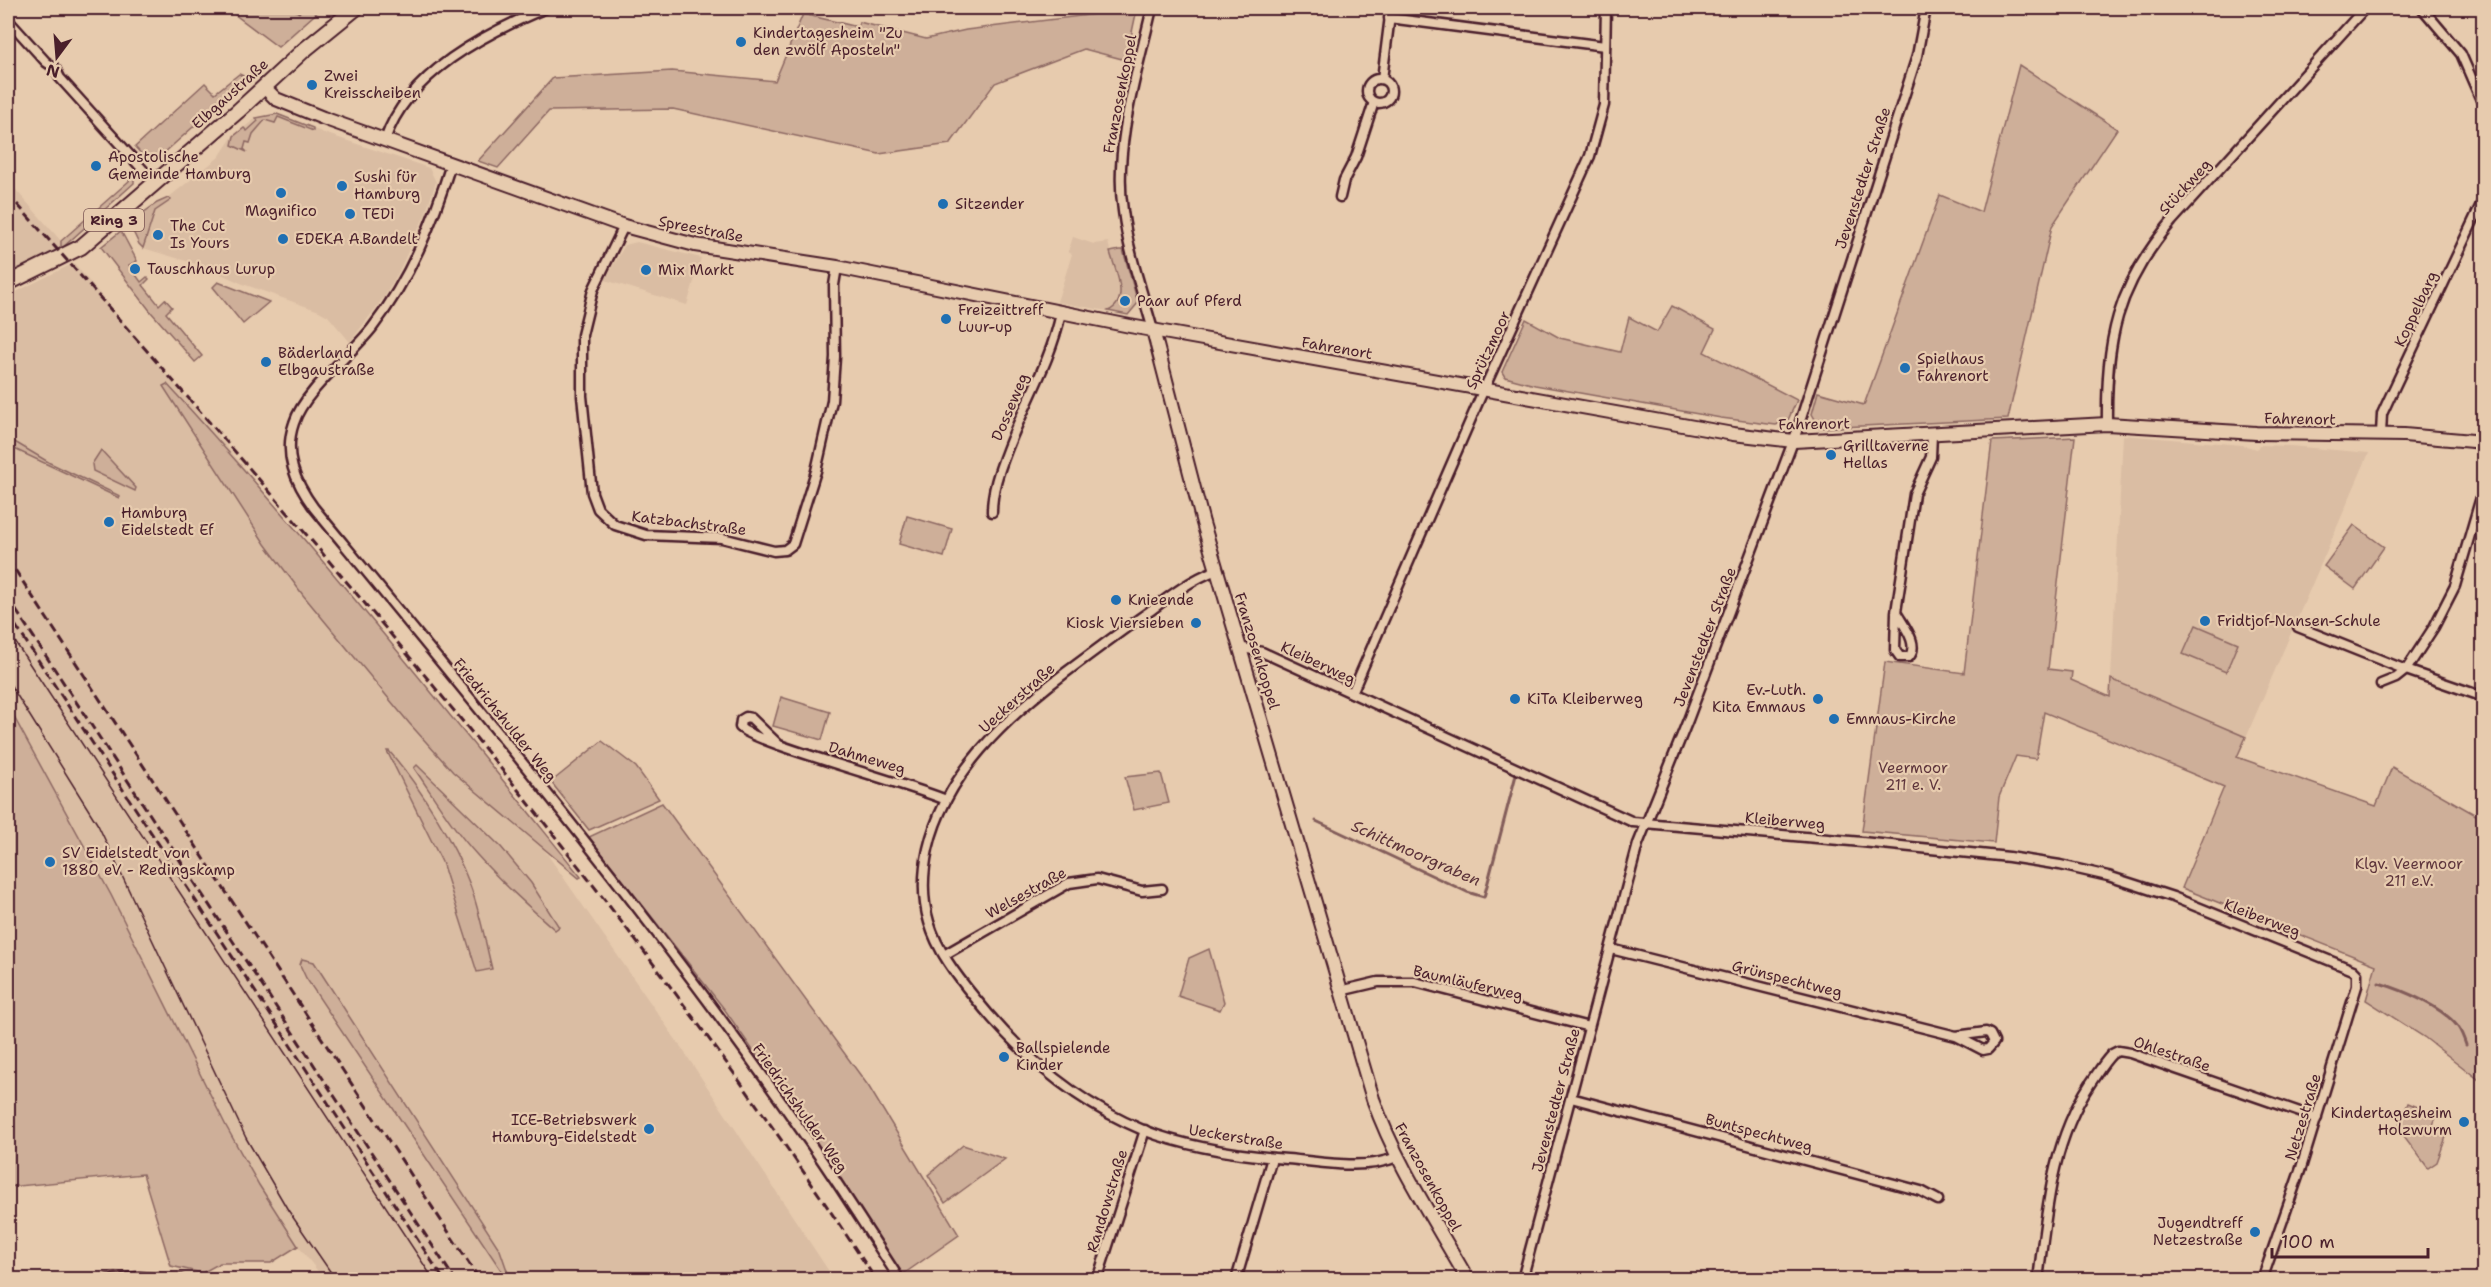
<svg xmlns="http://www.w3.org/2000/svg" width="2491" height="1287" font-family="'Shantell Sans',sans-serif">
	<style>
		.built { fill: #dabda3 }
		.green { fill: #ceaf99; stroke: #8c6762; stroke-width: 1.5 }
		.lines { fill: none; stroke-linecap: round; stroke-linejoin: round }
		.stream { stroke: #835d5a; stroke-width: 3 }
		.street-casing { stroke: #4a1f2b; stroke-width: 13 }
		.secondary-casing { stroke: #4a1f2b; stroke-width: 16 }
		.primary-casing { stroke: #4a1f2b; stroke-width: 18 }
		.street { stroke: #e7cbae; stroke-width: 8 }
		.secondary { stroke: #e7cbae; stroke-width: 12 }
		.primary { stroke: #e7cbae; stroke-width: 14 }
		.tram { stroke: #4a1f2b; stroke-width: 1.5 }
		.rail { stroke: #4a1f2b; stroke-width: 3; stroke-dasharray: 9 4.5; stroke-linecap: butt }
		.poi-dot { fill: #1f6fb2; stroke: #e7cbae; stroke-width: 2 }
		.labels { text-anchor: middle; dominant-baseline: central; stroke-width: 4.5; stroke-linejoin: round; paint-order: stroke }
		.shield { fill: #e7cbae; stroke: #795352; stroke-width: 1.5 }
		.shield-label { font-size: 14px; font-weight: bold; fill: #4a1f2b }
		.poi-label { font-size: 15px; fill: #4a1f2b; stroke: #e7cbae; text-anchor: start }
		.street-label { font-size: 15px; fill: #4a1f2b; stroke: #e7cbae }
		.park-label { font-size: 15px; fill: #5e353c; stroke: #e7cbae }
		.water-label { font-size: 16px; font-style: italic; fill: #5d343b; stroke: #e7cbae }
	</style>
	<rect width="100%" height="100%" fill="#e7cbae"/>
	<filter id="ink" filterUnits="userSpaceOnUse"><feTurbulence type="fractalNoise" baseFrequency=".0167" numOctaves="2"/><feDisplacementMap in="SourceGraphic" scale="12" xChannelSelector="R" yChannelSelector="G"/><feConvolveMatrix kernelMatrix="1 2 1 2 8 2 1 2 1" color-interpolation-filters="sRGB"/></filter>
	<g filter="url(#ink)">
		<g class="built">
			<path d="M277 114 324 133 429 168 436 182 425 215 399 271 385 296 350 342 328 316 319 311 243 284 203 266 143 248 139 244 129 223 157 203 168 198 219 157 233 136 256 118Z"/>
			<path d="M8 181 61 241V249L8 273Z"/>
			<path d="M1073 237 1094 244 1108 242 1120 291V300L1116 308 1108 311 1057 302 1072 254 1068 252Z"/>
			<path d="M637 242 701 258 687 305 605 280 625 245Z"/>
			<path d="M74 263 380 631 527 825 681 1047 834 1279H324L298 1246 259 1185 226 1126 111 895 8 706V296Z"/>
			<path d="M2123 435 2242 445 2257 449 2259 445 2290 446 2369 453 2246 737 2111 679Z"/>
		</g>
		<g class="green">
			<path d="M226 8H322L278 47Z"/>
			<path d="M1137 9 1126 60 1084 49 995 83 950 144 879 154 673 109 549 111 498 168 478 161 553 78 672 71 775 81 803 14 858 27 859 22 926 39 966 30Z"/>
			<path d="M2019 65 2117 129 2052 226 2008 419 1820 428 1812 414 1818 392 1864 405 1940 195 1981 212Z"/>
			<path d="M239 74 248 78 155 161H148L135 147 205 83 215 93Z"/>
			<path d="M277 114 313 128V131L278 117 275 123 265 120 253 134 250 143 246 142 244 149 247 152 232 145 234 136 244 128 247 131 258 121 256 118Z"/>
			<path d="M130 172 134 177V183L61 249V241L129 181Z"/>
			<path d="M168 198 171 200 155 211 143 248 139 244 129 223 157 203Z"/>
			<path d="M121 231 137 261 129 265 141 282 147 277 149 279 143 285 159 305 165 299 172 307 166 313 202 356 195 362 151 312 101 247Z"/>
			<path d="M1120 250H1123L1138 303 1128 315 1108 311C1131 301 1115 270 1110 252Z"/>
			<path d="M218 282 269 302 243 324 213 287Z"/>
			<path d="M1672 306 1715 329 1704 352 1797 400 1788 420 1776 425 1721 418 1535 385 1505 377 1502 372 1526 319 1560 338 1620 352 1629 317 1657 332Z"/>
			<path d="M167 384C312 542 446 710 581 877L579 878 453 772 409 723 303 595 265 544 163 386Z"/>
			<path d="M2075 437 2048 669 2072 672 2071 680 2110 697 2111 679 2246 737 2237 757 2376 806 2392 767 2483 819V1083L2424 1037 2366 1000 2376 965 2182 888 2224 787 2044 712 2036 759 2016 756 1999 797 1994 843 1862 831 1885 662 1964 673 1992 441Z"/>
			<path d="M8 438 50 463 120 496 119 498 8 446Z"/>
			<path d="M101 450 136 488 135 491 93 471 92 464Z"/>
			<path d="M907 516 952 529 944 557 899 544Z"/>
			<path d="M2354 525 2384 547 2355 589 2324 566Z"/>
			<path d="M2196 625 2238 643 2226 672 2183 654Z"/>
			<path d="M781 697 830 712 822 740 773 726Z"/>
			<path d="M8 706 111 895 226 1126 259 1185 298 1246 271 1263H220L202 1273 171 1266 143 1174 8 1187Z"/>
			<path d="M602 741 636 767 659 799 589 830 551 782Z"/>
			<path d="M387 751H389C419 785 454 842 470 885 480 912 485 941 492 969L477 972 442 862Z"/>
			<path d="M417 765 501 847 531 883 559 927 555 930C528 906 501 882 477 855 453 829 434 797 414 768Z"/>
			<path d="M1161 773 1169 803 1134 810 1125 777Z"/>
			<path d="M662 803 869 1087 959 1235 902 1275 825 1154 725 1010 589 837Z"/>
			<path d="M1209 949 1224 1002 1220 1010 1178 996 1189 958Z"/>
			<path d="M302 959 314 962 500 1250 510 1279H507L306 978 300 965Z"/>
			<path d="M2408 1103 2437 1115 2431 1130 2446 1137 2437 1162 2428 1168 2398 1128Z"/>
			<path d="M963 1145 1005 1159 945 1203 928 1175Z"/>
		</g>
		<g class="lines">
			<g class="stream">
				<path d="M293 8 299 12"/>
				<path d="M1316 821 1467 892 1484 897 1517 771"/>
				<path d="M2379 983C2403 990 2443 1007 2458 1027 2462 1033 2464 1039 2466 1045"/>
			</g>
			<defs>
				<g id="street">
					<path d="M1152 8C1138 70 1113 146 1123 211 1128 251 1142 291 1153 330"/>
					<path d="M2422 8 2461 54 2484 107"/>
					<path d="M1389 18 1605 46"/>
					<path d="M8 20 46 62 55 68 60 78 154 182"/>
					<circle cx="1379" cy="91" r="12"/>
					<path d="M1382 79 1391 8"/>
					<path d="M385 140C407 73 486 33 546 8"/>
					<path d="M451 164C433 222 410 279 372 328 350 356 304 391 294 423 283 455 295 482 314 508 482 712 652 916 803 1133 837 1181 868 1231 900 1280"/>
					<path d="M1340 197 1344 180 1356 157 1374 102"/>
					<path d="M624 226 593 290 582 335V396L592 493 598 509 615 525 646 535 722 538 774 551 785 550 793 544 816 471 832 401 835 357 834 285 837 267"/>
					<path d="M2107 424C2106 339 2116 288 2172 221L2365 8"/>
					<path d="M2381 434 2382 414 2388 401 2484 198"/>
					<path d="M992 512C992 490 999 471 1007 450 1024 405 1051 361 1061 313"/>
					<path d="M1217 570C1192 579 1171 595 1150 611 1121 631 1093 652 1065 673 1006 718 945 774 928 849 923 872 922 899 929 922 937 950 956 975 975 998 1020 1054 1075 1102 1143 1130 1189 1148 1239 1155 1287 1159 1323 1162 1363 1171 1397 1157"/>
					<path d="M1896 612C1903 625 1920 644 1909 657H1900L1895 650 1896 612 1914 494 1931 457 1932 434"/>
					<path d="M2298 627 2406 670 2484 697"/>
					<path d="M1239 647 1262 652 1633 822 1862 842 2009 857 2060 865 2108 876 2173 897 2353 970 2357 974V986L2301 1168 2262 1280"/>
					<path d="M2381 684 2396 678 2406 670 2434 627 2455 586 2484 487"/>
					<path d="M1352 693 1480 398 1590 156 1604 105 1606 8"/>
					<path d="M779 745 751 718 746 717 741 720 740 727C749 741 915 786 946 800"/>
					<path d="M1611 949 1956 1036 1983 1050 1988 1049 1994 1042 1990 1034 1986 1032 1956 1036"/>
					<path d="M944 955 1069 883 1097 879 1142 891 1162 889"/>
					<path d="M1340 991 1378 982H1415L1589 1027"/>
					<path d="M1571 1098 1921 1191 1938 1200"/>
					<path d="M107 1280 139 1277 181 1280"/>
					<path d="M1097 1280 1145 1130"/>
					<path d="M1236 1280 1272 1158"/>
					<path d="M1522 1280 1638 844 1688 720 1797 431 1917 56 1926 8"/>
					<path d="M2038 1280C2047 1210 2051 1144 2090 1084 2097 1074 2103 1063 2112 1054L2118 1051 2130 1053 2317 1118"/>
				</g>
				<g id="secondary">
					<path d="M264 87 276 99 323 118 624 226 695 245 837 267 1130 326 1733 434 1794 441 2107 424 2256 433 2404 435 2484 442"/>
					<path d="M1153 330 1203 523 1373 1099C1396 1164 1434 1220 1468 1280"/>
				</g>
				<path id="primary" d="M8 283 81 247 238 111 303 51 356 8"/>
			</defs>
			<use href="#street" class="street-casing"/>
			<use href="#secondary" class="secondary-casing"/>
			<use href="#primary" class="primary-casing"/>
			<use href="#street" class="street"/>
			<use href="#secondary" class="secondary"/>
			<use href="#primary" class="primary"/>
			<g class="tram">
				<path d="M8 631 434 1280"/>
				<path d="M8 681 98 825 246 1138 288 1210 336 1280"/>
			</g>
			<g class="rail">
				<path d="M8 194C316 540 622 891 876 1280"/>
				<path d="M8 559 480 1280"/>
				<path d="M8 598 455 1280"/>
				<path d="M8 614 444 1280"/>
			</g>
		</g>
	</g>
	<g class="poi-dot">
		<circle cx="741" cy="42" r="6"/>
		<circle cx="312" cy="85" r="6"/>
		<circle cx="96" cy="166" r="6"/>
		<circle cx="342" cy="186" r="6"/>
		<circle cx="281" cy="193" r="6"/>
		<circle cx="943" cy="204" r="6"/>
		<circle cx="350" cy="214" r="6"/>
		<circle cx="158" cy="235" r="6"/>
		<circle cx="283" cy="239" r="6"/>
		<circle cx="135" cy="269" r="6"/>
		<circle cx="646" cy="270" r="6"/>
		<circle cx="1125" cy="301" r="6"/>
		<circle cx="946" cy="319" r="6"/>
		<circle cx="266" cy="362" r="6"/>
		<circle cx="1905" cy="368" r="6"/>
		<circle cx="1831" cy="455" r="6"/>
		<circle cx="109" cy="522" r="6"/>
		<circle cx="1116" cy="600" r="6"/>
		<circle cx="2205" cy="621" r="6"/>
		<circle cx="1196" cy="623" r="6"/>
		<circle cx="1515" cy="699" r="6"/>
		<circle cx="1818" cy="699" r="6"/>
		<circle cx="1834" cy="719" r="6"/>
		<circle cx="50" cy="862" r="6"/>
		<circle cx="1004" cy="1057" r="6"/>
		<circle cx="2464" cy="1122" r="6"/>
		<circle cx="649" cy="1129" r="6"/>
		<circle cx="2255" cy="1232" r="6"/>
	</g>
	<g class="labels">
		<rect class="shield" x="84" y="209" width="60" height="22" rx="4.5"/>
		<g class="shield-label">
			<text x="114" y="220">Ring 3</text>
		</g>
		<g class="poi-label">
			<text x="753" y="33">Kindertagesheim "Zu<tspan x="753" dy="17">den zwölf Aposteln"</tspan></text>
			<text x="324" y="76">Zwei<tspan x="324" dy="17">Kreisscheiben</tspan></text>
			<text x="108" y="157">Apostolische<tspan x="108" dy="17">Gemeinde Hamburg</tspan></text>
			<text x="354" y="177">Sushi für<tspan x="354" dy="17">Hamburg</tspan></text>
			<text x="955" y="204">Sitzender</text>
			<text x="281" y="211" text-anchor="middle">Magnifico</text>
			<text x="362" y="214">TEDi</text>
			<text x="170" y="226">The Cut<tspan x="170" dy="17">Is Yours</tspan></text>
			<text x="295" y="239">EDEKA A.Bandelt</text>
			<text x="147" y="269">Tauschhaus Lurup</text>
			<text x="658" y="270">Mix Markt</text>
			<text x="1137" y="301">Paar auf Pferd</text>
			<text x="958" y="310">Freizeittreff<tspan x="958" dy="17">Luur-up</tspan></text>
			<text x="278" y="353">Bäderland<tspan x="278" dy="17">Elbgaustraße</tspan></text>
			<text x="1917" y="359">Spielhaus<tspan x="1917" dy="17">Fahrenort</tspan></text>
			<text x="1843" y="446">Grilltaverne<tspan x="1843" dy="17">Hellas</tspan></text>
			<text x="121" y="513">Hamburg<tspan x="121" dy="17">Eidelstedt Ef</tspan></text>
			<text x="1128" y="600">Knieende</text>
			<text x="2217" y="621">Fridtjof-Nansen-Schule</text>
			<text x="1184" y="623" text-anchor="end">Kiosk Viersieben</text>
			<text x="1806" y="690" text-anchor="end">Ev.-Luth.<tspan x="1806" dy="17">Kita Emmaus</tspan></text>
			<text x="1527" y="699">KiTa Kleiberweg</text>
			<text x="1846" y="719">Emmaus-Kirche</text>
			<text x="62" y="853">SV Eidelstedt von<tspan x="62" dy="17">1880 eV - Redingskamp</tspan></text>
			<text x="1016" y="1048">Ballspielende<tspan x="1016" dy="17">Kinder</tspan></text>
			<text x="2452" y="1113" text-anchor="end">Kindertagesheim<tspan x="2452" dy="17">Holzwurm</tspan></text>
			<text x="637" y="1120" text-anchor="end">ICE-Betriebswerk<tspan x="637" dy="17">Hamburg-Eidelstedt</tspan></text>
			<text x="2243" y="1223" text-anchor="end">Jugendtreff<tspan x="2243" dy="17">Netzestraße</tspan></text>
		</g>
		<g class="street-label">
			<text transform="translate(230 94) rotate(-42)">Elbgaustraße</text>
			<text transform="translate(1120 94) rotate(-79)">Franzosenkoppel</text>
			<text transform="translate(1863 178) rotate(-72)">Jevenstedter Straße</text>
			<text transform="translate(2185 187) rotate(-48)">Stückweg</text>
			<text transform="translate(701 229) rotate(11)">Spreestraße</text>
			<text transform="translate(2416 309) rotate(-65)">Koppelbarg</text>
			<text transform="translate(1337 348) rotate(10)">Fahrenort</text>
			<text transform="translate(1488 350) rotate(-65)">Sprützmoor</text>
			<text transform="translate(1010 407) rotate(-67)">Dosseweg</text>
			<text transform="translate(2300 419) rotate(1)">Fahrenort</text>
			<text transform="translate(1814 424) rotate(-1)">Fahrenort</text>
			<text transform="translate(689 523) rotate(7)">Katzbachstraße</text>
			<text transform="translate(1705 637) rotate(-69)">Jevenstedter Straße</text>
			<text transform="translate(1257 651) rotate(73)">Franzosenkoppel</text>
			<text transform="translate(1318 663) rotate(25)">Kleiberweg</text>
			<text transform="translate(1017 698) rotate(-42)">Ueckerstraße</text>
			<text transform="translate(505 720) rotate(51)">Friedrichshulder Weg</text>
			<text transform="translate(867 758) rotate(17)">Dahmeweg</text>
			<text transform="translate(1785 821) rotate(5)">Kleiberweg</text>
			<text transform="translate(1026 893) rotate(-29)">Welsestraße</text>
			<text transform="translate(2262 918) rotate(21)">Kleiberweg</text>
			<text transform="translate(1787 979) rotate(14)">Grünspechtweg</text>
			<text transform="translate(1468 983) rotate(13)">Baumläuferweg</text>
			<text transform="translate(2172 1054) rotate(19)">Ohlestraße</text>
			<text transform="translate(1556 1100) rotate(-75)">Jevenstedter Straße</text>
			<text transform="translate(800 1108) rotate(55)">Friedrichshulder Weg</text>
			<text transform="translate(2303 1117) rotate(-73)">Netzestraße</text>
			<text transform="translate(1759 1133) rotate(15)">Buntspechtweg</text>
			<text transform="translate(1236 1137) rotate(9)">Ueckerstraße</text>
			<text transform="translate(1428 1177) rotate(61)">Franzosenkoppel</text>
			<text transform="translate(1107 1201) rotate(-73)">Randowstraße</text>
		</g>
		<g class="park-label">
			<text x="1913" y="768">Veermoor<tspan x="1913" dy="17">211 e. V.</tspan></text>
			<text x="2409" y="864">Klgv. Veermoor<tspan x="2409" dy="17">211 e.V.</tspan></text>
		</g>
		<g class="water-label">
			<text transform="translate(1416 853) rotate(24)">Schittmoorgraben</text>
		</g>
	</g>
	<rect width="2491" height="1287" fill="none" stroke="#e7cbae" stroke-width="30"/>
	<rect x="15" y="15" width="2461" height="1257" fill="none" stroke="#4a1f2b" stroke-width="2" filter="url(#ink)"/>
	<g transform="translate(57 57) rotate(196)" stroke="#e7cbae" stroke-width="4.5" paint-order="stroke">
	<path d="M0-4.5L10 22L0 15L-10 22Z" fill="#4a1f2b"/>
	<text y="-9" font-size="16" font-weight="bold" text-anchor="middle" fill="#4a1f2b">N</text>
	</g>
	<path d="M2272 1248v9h156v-9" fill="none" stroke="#4a1f2b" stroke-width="3"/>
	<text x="2281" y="1248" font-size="18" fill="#4a1f2b" stroke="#e7cbae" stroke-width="4.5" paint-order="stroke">100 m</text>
</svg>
